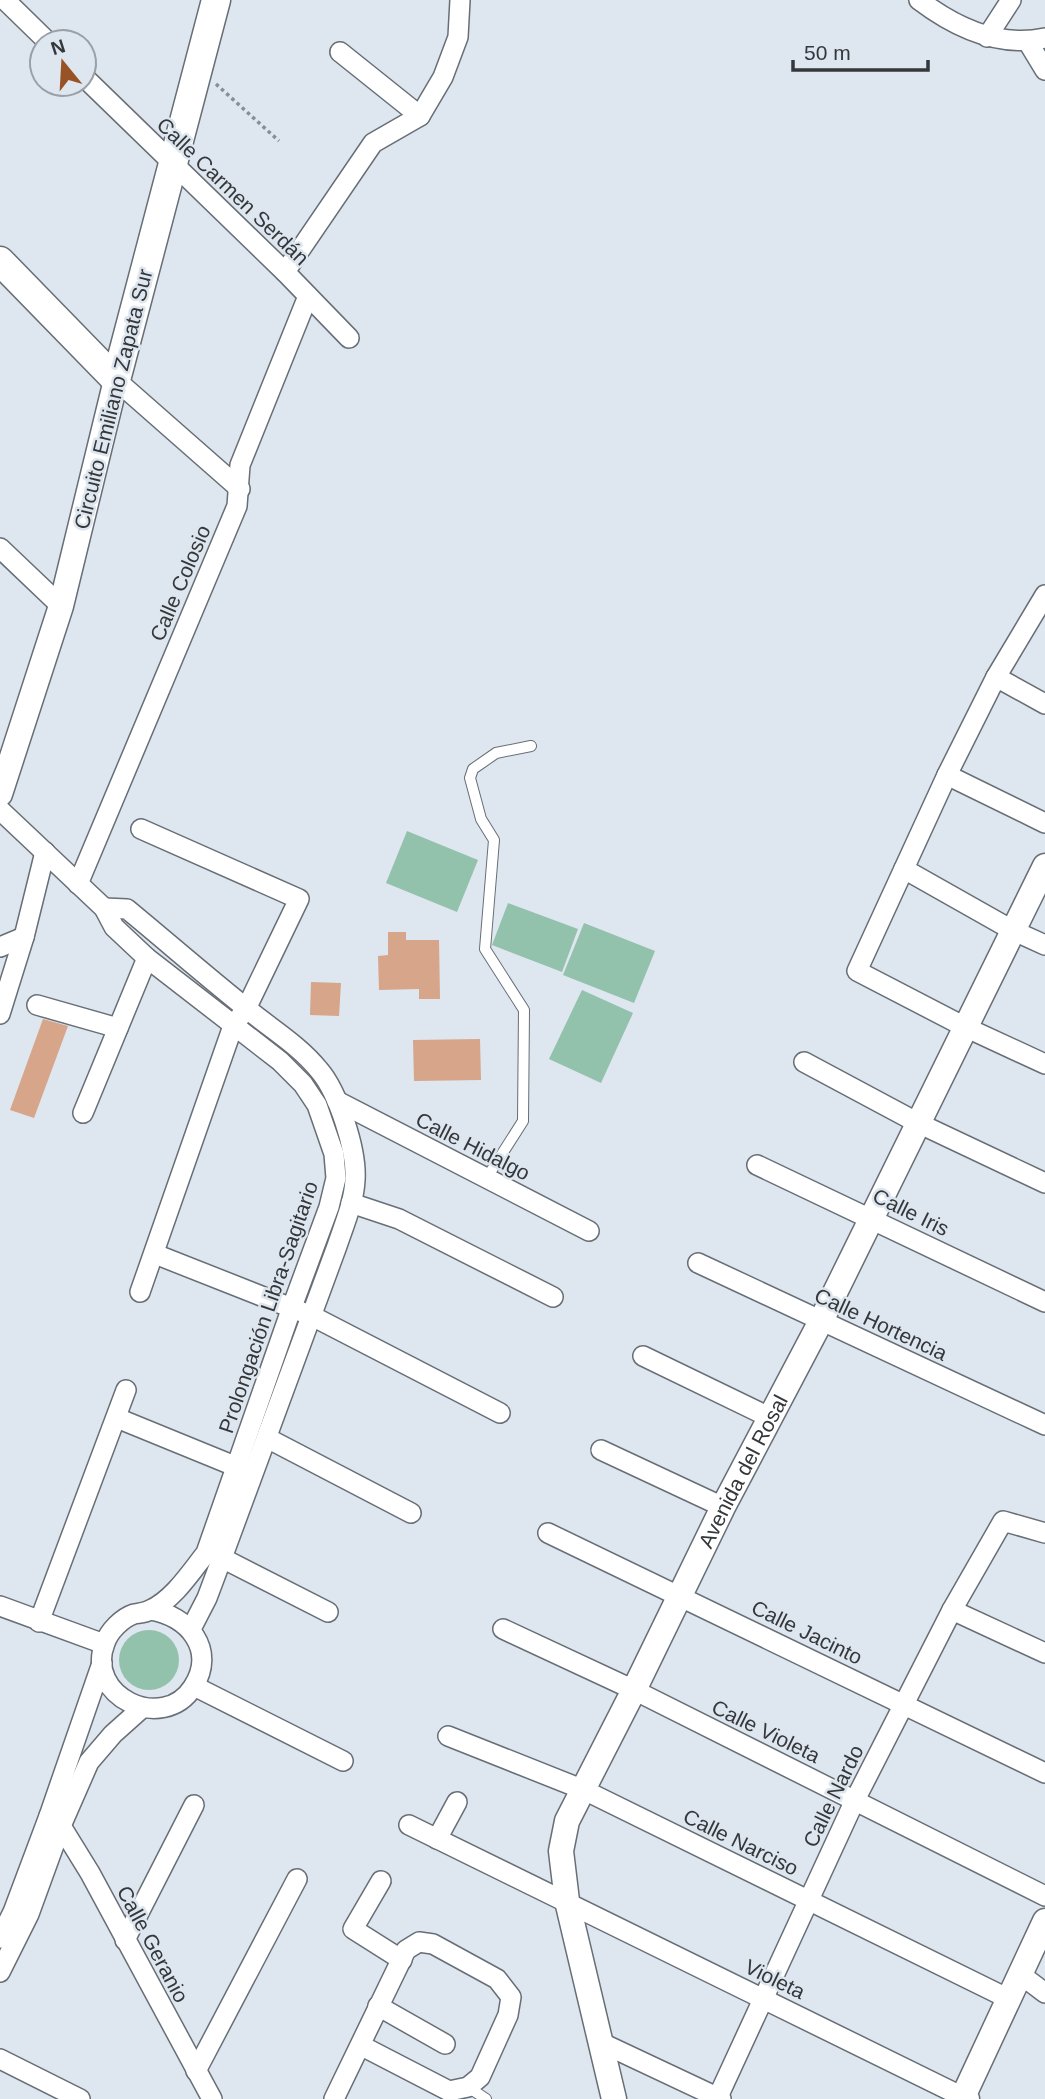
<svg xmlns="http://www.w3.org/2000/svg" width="1045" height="2099" font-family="Helvetica,sans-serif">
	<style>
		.green { fill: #93c2ac }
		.building { fill: #d7a58a }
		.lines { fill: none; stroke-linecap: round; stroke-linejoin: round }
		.service-casing { stroke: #676e76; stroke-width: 12 }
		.minor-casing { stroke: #676e76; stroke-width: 22 }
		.tertiary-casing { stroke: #676e76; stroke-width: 27 }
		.secondary-casing { stroke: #676e76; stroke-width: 31 }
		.path { stroke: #898e94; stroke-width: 3.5; stroke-dasharray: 3.5 3.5; stroke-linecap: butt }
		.service { stroke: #fff; stroke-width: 10 }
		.minor { stroke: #fff; stroke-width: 19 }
		.tertiary { stroke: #fff; stroke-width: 24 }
		.secondary { stroke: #fff; stroke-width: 28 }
		.labels { text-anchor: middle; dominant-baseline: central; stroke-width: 5; stroke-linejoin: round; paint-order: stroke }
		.street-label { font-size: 21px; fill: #35383b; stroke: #dee6ef }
	</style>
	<rect width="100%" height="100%" fill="#dee6ef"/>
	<g class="green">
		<path d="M407 831 478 860 457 912 386 883Z"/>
		<path d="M508 903 578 929 562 972 492 945Z"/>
		<path d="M584 923 655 951 634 1003 563 975Z"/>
		<path d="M582 990 633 1013 601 1083 549 1059Z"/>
		<circle cx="149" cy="1660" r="30"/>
	</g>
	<g class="building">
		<path d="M388 932H406V940H439L440 999H419V989L379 990 378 956 388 955Z"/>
		<path d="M311 982 341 983 339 1016 310 1015Z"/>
		<path d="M43 1019 68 1026 34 1118 10 1110Z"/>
		<path d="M480 1039 481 1080 414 1081 413 1040Z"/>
	</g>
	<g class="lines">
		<defs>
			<g id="service">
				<path d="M486 1179 523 1121 524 1010 485 949 494 840 481 819 470 778 473 769 496 753 531 746"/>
				<path d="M468 2087 486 2099"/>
			</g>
			<g id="minor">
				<path d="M5 0 48 42"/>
				<path d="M919 0C956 28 999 48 1045 38"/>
				<path d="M987 37 1011 0"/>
				<path d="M1028 42 1045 70"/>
				<path d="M340 52 420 116"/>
				<path d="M84 77 285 272 349 338"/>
				<path d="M285 272 373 143 420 116 443 77 458 37 460 0"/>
				<path d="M116 380 240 489"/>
				<path d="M0 548 61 606"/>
				<path d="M1045 595 996 677 947 775 857 971 965 1027 1045 1064"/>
				<path d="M996 677 1045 704"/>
				<path d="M947 775 1045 823"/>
				<path d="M0 810 104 908 114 927 147 958 280 1061 303 1084 317 1105 334 1154 336 1178 329 1207 292 1307 206 1553C191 1572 173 1600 150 1610 145 1613 139 1613 134 1614 122 1618 109 1631 105 1643 84 1696 163 1734 193 1687 217 1650 188 1615 150 1610"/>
				<path d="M904 869 1012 930 1045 945"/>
				<path d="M78 884 237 506 240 465 308 296"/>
				<path d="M104 908 127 909C167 942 206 976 246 1008 270 1028 299 1045 319 1070 338 1092 357 1150 355 1180 354 1202 344 1225 337 1246L222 1558 207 1598 191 1629"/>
				<path d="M0 947 24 937"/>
				<path d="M37 1005 118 1028"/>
				<path d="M0 1014 24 937 45 852"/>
				<path d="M804 1062 918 1123 1045 1183"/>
				<path d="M337 1101 589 1231"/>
				<path d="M83 1113 147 958"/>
				<path d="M757 1165 1045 1302"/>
				<path d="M351 1203 399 1219 553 1297"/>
				<path d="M155 1254 312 1316 500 1413"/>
				<path d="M698 1263 1045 1425"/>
				<path d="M140 1292 233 1026 246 1009 299 899 141 829"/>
				<path d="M643 1356 769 1417"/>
				<path d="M117 1418 237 1467"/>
				<path d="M267 1438 411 1513"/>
				<path d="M601 1450 723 1507"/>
				<path d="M548 1533 1045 1773"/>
				<path d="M210 1554 222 1558 328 1612"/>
				<path d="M0 1606 104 1644"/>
				<path d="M952 1610 1045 1653"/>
				<path d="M39 1622 126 1390"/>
				<path d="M503 1629 634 1690 1045 1896"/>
				<path d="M194 1686 343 1761"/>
				<path d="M448 1736 584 1790 1009 1999"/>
				<path d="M49 1816 61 1826 90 1873 212 2099"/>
				<path d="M409 1825 963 2097"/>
				<path d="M437 1839 457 1802"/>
				<path d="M381 1881 353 1929 402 1960"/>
				<path d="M0 1938 13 1912 49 1816 102 1663"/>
				<path d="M125 1940 194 1805"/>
				<path d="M0 1972 29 1914 61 1826 89 1762 113 1734 141 1709"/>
				<path d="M1020 1974 1045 1993"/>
				<path d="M378 2006 445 2044"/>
				<path d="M602 2043 721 2099"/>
				<path d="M0 2059 80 2099"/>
				<path d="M196 2071 297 1879"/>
				<path d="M334 2099 406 1950 419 1942 433 1944 497 1979 511 1997 508 2015 480 2077 468 2087 449 2091 360 2045"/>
				<path d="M717 2099 855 1800 952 1610 1003 1521 1045 1533"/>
			</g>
			<g id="tertiary">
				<path d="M0 794 61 606 116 380"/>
				<path id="s1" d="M614 2099 567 1901 561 1851 567 1821 634 1690 723 1507 821 1321 1045 866"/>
				<path d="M967 2099 963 2097 1045 1921"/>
			</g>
			<g id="secondary">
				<path d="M0 261 116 380"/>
				<path d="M116 380 216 0"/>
			</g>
		</defs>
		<use href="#service" class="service-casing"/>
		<use href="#minor" class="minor-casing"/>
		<use href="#tertiary" class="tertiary-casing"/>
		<use href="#secondary" class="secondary-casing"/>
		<path class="path" d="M216 84 279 141"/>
		<use href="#service" class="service"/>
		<use href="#minor" class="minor"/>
		<use href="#tertiary" class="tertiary"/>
		<use href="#secondary" class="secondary"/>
	</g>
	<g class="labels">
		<g class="street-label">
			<text transform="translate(233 191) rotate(44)">Calle Carmen Serdán</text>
			<text transform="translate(113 399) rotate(-76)">Circuito Emiliano Zapata Sur</text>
			<text transform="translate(180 583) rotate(-67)">Calle Colosio</text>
			<text transform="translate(473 1146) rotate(27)">Calle Hidalgo</text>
			<text transform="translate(911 1212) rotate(26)">Calle Iris</text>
			<text transform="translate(268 1307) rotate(-71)">Prolongación Libra-Sagitario</text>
			<text transform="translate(881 1324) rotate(25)">Calle Hortencia</text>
			<text stroke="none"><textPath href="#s1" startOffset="676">Avenida del Rosal</textPath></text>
			<text transform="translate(807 1632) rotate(26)">Calle Jacinto</text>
			<text transform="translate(766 1731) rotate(26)">Calle Violeta</text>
			<text transform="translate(833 1796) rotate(-64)">Calle Nardo</text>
			<text transform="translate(741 1842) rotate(26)">Calle Narciso</text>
			<text transform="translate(153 1944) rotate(62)">Calle Geranio</text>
			<text transform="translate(775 1979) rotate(26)">Violeta</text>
		</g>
	</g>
	<g transform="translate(63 63) rotate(342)"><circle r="33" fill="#dee6ef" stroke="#9aa0a7" stroke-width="2"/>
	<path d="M0-5L12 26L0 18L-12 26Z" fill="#975326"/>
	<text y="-10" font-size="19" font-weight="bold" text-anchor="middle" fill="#35383b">N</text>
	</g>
	<path d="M793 60v10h135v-10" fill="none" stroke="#35383b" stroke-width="3.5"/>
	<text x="804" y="60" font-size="21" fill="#35383b" stroke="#dee6ef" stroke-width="5" paint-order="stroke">50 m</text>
</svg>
